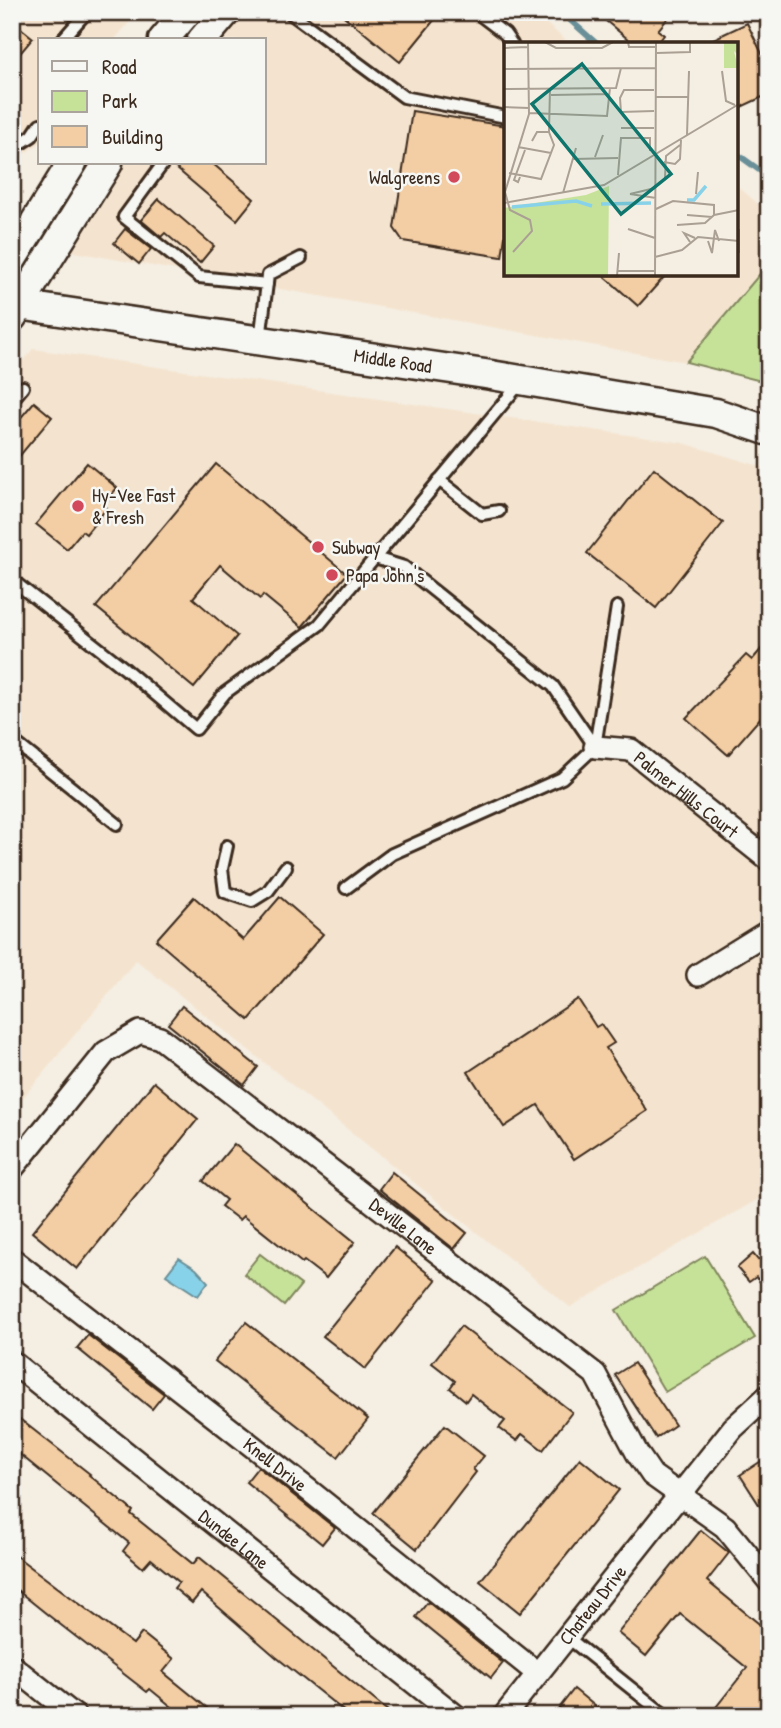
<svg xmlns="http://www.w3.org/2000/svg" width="781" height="1728" font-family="'Patrick Hand',sans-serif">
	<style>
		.built { fill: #f4e4cf }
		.green { fill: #c6e299; stroke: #80865c; stroke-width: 2 }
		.water { fill: #88d2e9; stroke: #698f98; stroke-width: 2 }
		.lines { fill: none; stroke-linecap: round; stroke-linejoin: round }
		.stream { stroke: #698f98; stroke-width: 6 }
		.building { fill: #f3cda3; stroke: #3b2a1e; stroke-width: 2 }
		.lane-casing { stroke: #3b2a1e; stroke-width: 16 }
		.street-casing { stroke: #3b2a1e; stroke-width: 26 }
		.secondary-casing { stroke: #3b2a1e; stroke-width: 33 }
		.lane { stroke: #f6f6f2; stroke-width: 10 }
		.street { stroke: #f6f6f2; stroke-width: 21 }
		.secondary { stroke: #f6f6f2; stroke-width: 28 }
		.poi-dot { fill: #d1495b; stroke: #f6f6f2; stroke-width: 2.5 }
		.labels { text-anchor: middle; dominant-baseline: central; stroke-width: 5; stroke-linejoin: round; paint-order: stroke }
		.poi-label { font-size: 19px; fill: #3b2a1e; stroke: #f6f6f2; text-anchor: start }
		.street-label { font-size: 19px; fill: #3b2a1e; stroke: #f6f6f2 }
		.inset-river { fill: none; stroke: #88d2e9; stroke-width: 3.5 }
		.inset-road { fill: none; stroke: #aba094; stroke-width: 2 }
		.view { fill: #0f766e; fill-opacity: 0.15; stroke: #0f766e; stroke-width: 3.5 }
		.inset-edge { fill: none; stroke: #3b2a1e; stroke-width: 3.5 }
	</style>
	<rect width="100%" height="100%" fill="#f5eee2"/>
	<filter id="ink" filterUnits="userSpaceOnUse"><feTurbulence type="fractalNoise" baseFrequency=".0143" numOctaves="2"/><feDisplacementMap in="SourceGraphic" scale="14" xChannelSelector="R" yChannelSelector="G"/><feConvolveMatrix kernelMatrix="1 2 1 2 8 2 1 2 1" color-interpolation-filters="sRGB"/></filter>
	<g filter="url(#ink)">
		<g class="built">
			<path d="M12 12H138L114 40H40V143L12 162Z"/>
			<path d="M237 12H533L570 44H506V275H737V186L769 213V263L686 362 64 250 118 163H264V40H213Z"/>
			<path d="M33 349 683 443 769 469V1193L570 1307 136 960 12 1111V374Z"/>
		</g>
		<g class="green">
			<path d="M769 263V383L686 362Z"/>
			<path d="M260 1254 301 1285 284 1306 244 1274Z"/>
			<path d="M705 1256 755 1338 665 1392 616 1310Z"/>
		</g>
		<path class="water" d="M179 1258 196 1269 208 1282 198 1296 166 1275Z"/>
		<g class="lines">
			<g class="stream">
				<path d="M561 12 597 44"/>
				<path d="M737 154 769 177"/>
			</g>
		</g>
		<g class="building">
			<path d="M339 12H427L435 19 400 62Z"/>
			<path d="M595 12H673L658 30 664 35 657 44H634Z"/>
			<path d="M12 21 33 38 12 63Z"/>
			<path d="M747 23 769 68V94L737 109V44H703Z"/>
			<path d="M412 111 506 126V230L502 257 403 241 394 228Z"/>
			<path d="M170 163H212L254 199 237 220Z"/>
			<path d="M159 199 214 246 200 263 165 233 161 237 141 220Z"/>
			<path d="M125 229 151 249 139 264 114 243Z"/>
			<path d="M603 275H666L638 306Z"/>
			<path d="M34 402 52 417 12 465V428Z"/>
			<path d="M87 463 117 488 103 505 107 508 86 534 82 531 67 549 36 524Z"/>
			<path d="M216 464 347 574 302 627 263 595 260 599 220 565 193 598 237 636 194 688 96 607Z"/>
			<path d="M654 468 723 523 656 608 587 553Z"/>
			<path d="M769 640V708L728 755 686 718 746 655 752 660Z"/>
			<path d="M194 897 243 940 280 897 323 934 249 1020 156 940Z"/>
			<path d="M578 999 596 1027 601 1024 614 1043 606 1048 647 1111 574 1159 538 1105 504 1127 468 1072Z"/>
			<path d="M182 1006 258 1067 244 1085 168 1024Z"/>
			<path d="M154 1082 198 1119 77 1269 32 1232Z"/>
			<path d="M234 1144 355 1242 326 1278 304 1261 302 1263 243 1216 239 1220 221 1206 226 1200 203 1181Z"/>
			<path d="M392 1172 467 1233 454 1249 379 1189Z"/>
			<path d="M395 1247 436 1280 365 1369 323 1336Z"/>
			<path d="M769 1251V1292L756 1277 749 1282 737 1268 753 1254 758 1260Z"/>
			<path d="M246 1322 368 1419 338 1457 215 1361Z"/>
			<path d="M461 1326 572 1412 543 1450 522 1434 517 1441 499 1428 505 1421 471 1394 466 1401 450 1388 455 1381 432 1363Z"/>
			<path d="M88 1335 164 1394 152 1409 77 1348Z"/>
			<path d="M634 1363 675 1425 656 1438 615 1375Z"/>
			<path d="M12 1413 90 1474 89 1475 133 1511 131 1514 193 1564 199 1557 394 1716H350L276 1657 201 1592 192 1603 174 1588 179 1582 151 1559 143 1568 123 1551 129 1543 12 1448Z"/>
			<path d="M445 1425 484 1456 473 1469 476 1472 417 1549 373 1513Z"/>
			<path d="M769 1456V1520L740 1475Z"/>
			<path d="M580 1458 619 1490 520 1613 480 1581Z"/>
			<path d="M258 1467 335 1528 322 1544 246 1482Z"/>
			<path d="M701 1530 729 1553 707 1581 769 1632V1708L763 1716H709L747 1668 680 1614 646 1656 618 1633Z"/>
			<path d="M12 1553 133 1644 142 1633 174 1659 163 1672 217 1716H183L150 1689 147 1692 48 1615 12 1586Z"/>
			<path d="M428 1602 503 1663 491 1678 416 1617Z"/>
			<path d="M574 1689 607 1716H553Z"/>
		</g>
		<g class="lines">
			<defs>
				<g id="lane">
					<path d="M289 12 404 97 506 117"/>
					<path d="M476 12 505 34 512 44"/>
					<path d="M62 40 85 14"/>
					<path d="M12 149 32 136 40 124"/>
					<path d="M160 163 162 165 124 217 199 277 267 284"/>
					<path d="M260 340 268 275 301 258"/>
					<path d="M12 400 23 387"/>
					<path d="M439 480 482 514 499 511"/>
					<path d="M375 558 404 567 553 686 595 747"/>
					<path d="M12 580 124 668 196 729 225 693 319 625 521 382"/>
					<path d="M12 740 117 824"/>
					<path d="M227 846 222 869 225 892 252 901 268 891 286 867"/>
					<path d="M346 888 392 854 562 778 595 747 617 607"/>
					<path d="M567 1637 666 1716"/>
				</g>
				<g id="street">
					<path id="s1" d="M595 747 631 750 769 860"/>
					<path d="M698 975 769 931"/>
					<path id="s2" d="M12 1169 106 1052 140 1032 160 1038 595 1374 637 1453 652 1475 725 1527 769 1581"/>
					<path id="s3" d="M12 1259 306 1488 537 1673"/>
					<path id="s4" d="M12 1362 456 1716"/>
					<path d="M12 1666 75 1716"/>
					<path id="s5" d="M504 1716 733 1428 769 1395"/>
				</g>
				<g id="secondary">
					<path d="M163 40 187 12"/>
					<path d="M202 40 226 12"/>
					<path d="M12 259 72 163"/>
					<path id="s6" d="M12 304 485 374 716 413 769 431"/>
					<path d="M12 317 108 163"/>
				</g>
			</defs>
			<use href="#lane" class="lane-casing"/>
			<use href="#street" class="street-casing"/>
			<use href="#secondary" class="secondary-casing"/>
			<use href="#lane" class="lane"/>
			<use href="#street" class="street"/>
			<use href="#secondary" class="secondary"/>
		</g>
	</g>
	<g class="poi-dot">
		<circle cx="454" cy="177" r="7"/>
		<circle cx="78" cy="506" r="7"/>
		<circle cx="318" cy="547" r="7"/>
		<circle cx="332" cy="575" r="7"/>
	</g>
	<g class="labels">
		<g class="poi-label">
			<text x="440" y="177" text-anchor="end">Walgreens</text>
			<text x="92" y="495">Hy-Vee Fast<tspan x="92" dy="22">&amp; Fresh</tspan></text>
			<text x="332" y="547">Subway</text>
			<text x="346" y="575">Papa John's</text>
		</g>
		<g class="street-label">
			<text stroke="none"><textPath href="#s6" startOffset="385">Middle Road</textPath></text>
			<text stroke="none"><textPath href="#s1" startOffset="107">Palmer Hills Court</textPath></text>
			<text stroke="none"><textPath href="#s2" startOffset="518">Deville Lane</textPath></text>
			<text stroke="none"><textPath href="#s3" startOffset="334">Knell Drive</textPath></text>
			<text stroke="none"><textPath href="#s4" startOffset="284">Dundee Lane</textPath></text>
			<text stroke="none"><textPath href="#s5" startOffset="142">Chateau Drive</textPath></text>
		</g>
	</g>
	<g transform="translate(504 42)">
		<rect width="234" height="234" fill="#f5eee2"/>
		<path d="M220 0H234V13L230 9 234 26H220ZM105 144 104 234H0V166L82 153Z" fill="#c6e299"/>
		<path class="inset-river" d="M183 158H190L202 144M97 162 147 161M8 165 72 159 88 164"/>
		<path class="inset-road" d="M41 0 52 6H98L109 0M124 0 125 5H152M1 6 24 5M153 11 186 10V0M0 27 151 26M218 29 222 59 231 63M0 47 112 46 117 26M47 53 106 52M151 55H184M0 65 25 66M150 69 117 70 116 56 120 48H150M25 71 103 74 106 46M117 86H150M183 93 185 29M28 99 33 90H45M14 105 47 111M91 115 99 93M69 117 114 116M160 120 171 122 176 117 177 98M5 131 37 137 50 103 45 90 46 46M114 133 117 96H146V109M16 135 14 140 10 138 21 108M161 136 162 114 176 103M59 151 72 106M126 152 152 156M126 152 151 146M192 152 194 130M0 161 100 143 235 62M152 167 169 159 210 163V173L201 181 173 183M183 173 208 175M210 173 235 168M124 187 151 196M235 187V211M204 199 208 211 211 188 215 199M186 200 180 191 191 196M9 210 28 189 26 178 6 168 1 150 25 72 24 0M151 215 178 208 194 195 235 199M113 229H151M113 234 115 211M151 234 152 0"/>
		<path class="view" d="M78 22 167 132 117 172 28 62Z"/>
		<rect width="234" height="234" class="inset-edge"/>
	</g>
	<rect width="781" height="1728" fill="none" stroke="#f6f6f2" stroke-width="42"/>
	<rect x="21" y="21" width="739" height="1686" fill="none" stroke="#3b2a1e" stroke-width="2.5" filter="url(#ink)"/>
	<rect x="38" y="38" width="228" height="126" fill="#f6f6f2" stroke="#aba49d" stroke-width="2"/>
	<rect x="52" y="61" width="35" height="10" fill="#f6f6f2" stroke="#aba49d" stroke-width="2"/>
	<text x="102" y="74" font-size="21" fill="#3b2a1e">Road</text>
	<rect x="52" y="91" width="35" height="21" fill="#c6e299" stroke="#aba49d" stroke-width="2"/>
	<text x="102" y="108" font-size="21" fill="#3b2a1e">Park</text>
	<rect x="52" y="126" width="35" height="21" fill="#f3cda3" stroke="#aba49d" stroke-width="2"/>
	<text x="102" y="144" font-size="21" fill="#3b2a1e">Building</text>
</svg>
